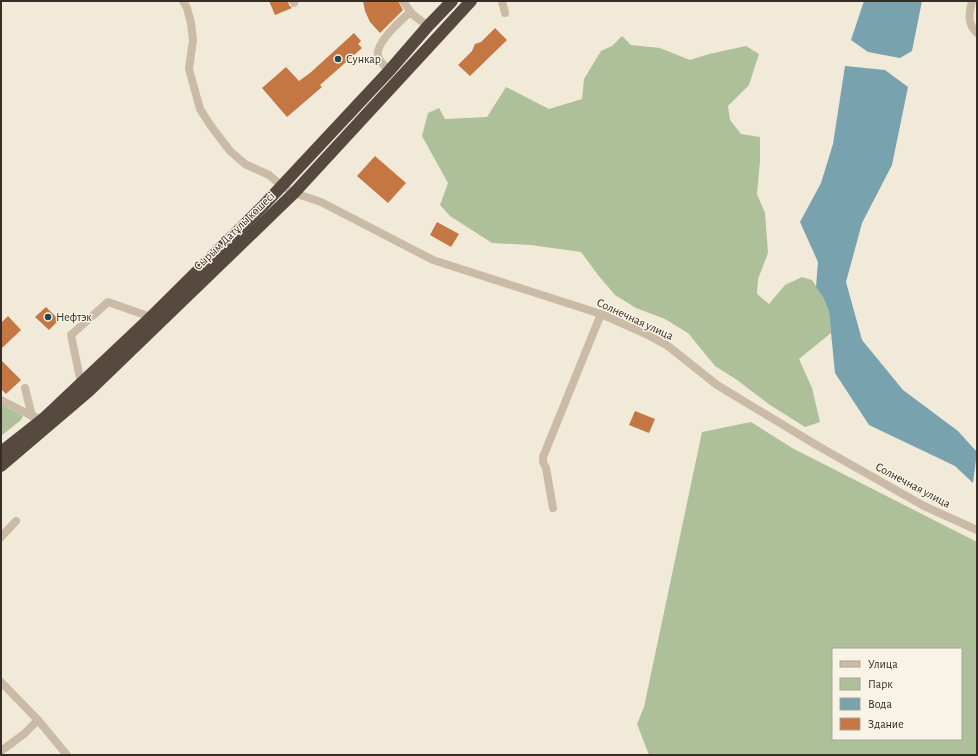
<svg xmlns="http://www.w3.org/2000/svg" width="978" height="756" font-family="'Alegreya Sans',sans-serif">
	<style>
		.green { fill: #adc099; fill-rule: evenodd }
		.water { fill: #78a3ae }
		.building { fill: #c57743 }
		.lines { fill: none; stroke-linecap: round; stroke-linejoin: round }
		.minor { stroke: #c9bba5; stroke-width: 8 }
		.highway { stroke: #56493e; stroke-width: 12 }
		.poi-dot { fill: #1d4956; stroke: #f9f3e5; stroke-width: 1.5 }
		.labels { text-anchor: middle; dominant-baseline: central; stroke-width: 3; stroke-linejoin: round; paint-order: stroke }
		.poi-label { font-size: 12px; fill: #352d26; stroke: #f9f3e5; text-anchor: start }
		.street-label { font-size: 12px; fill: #352d26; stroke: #f9f3e5 }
	</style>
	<rect width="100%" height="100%" fill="#f1ead9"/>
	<g class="green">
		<path d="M622 36 631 45 660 48 690 60 709 54 746 46 759 54 749 85 728 106 730 120 741 134 760 137V161L757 194 765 213 768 253 758 279 757 294 769 304 785 285 802 277 812 280 823 297 829 312 831 333 799 359 812 388 820 422 805 427 770 405 737 380 715 366 688 333 665 319 636 308 615 295 598 275 581 252 531 245 492 243 450 216 440 205 448 183 422 136 428 113 439 108 445 119 487 117 506 87 549 109 582 99 584 79 601 51 612 46Z"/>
		<path d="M1 404 23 416 21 420 1 436Z"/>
		<path d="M751 422 792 448 977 542V755H649L637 724 644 707 702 432ZM833 649H961V739H833Z"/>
	</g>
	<g class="water">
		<path d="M864 1H922L912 51 900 58 868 52 851 40Z"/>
		<path d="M845 66 885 70 908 87 892 165 862 223 846 282 862 340 903 390 958 431 977 452 973 483 955 466 869 425 835 373 829 312 823 297 816 287 818 262 800 222 821 183 833 144Z"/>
	</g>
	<g class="building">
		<path d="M269 1H288L289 5 292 8 275 15Z"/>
		<path d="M363 1H398L403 10 380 33 370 22 365 11Z"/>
		<path d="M495 28 507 40 470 76 458 65 472 51 475 44 481 42Z"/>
		<path d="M354 33 361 41 358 44 362 48 320 85 322 87 287 117 262 88 286 67 299 81 310 73Z"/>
		<path d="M375 156 406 183 388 203 357 176Z"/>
		<path d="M437 222 459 234 451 247 430 235Z"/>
		<path d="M46 307 59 320 49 330 35 317Z"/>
		<path d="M8 316 21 330 1 349V323Z"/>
		<path d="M1 360 21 380 6 394 1 389Z"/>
		<path d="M635 411 655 419 649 433 629 425Z"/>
	</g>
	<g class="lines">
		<g class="minor">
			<path d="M183 1 187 8 191 23 193 40 189 69 200 109 211 126 230 151 245 164 269 175 282 186 294 193 321 202 433 260 601 314 646 334 668 346 717 385 818 446 924 506 977 530"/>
			<path d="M293 1 294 3"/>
			<path d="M403 1 412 14"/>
			<path d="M502 1 505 13"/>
			<path d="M972 1C969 13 967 24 977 33"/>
			<path d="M389 71C385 66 379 61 378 56 375 44 399 22 408 14H412L428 26"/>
			<path d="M81 383 71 335 108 302 151 317"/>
			<path d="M25 388 32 416"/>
			<path d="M1 400 32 416 43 419"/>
			<path d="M553 508 546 468 543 462V457L601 314"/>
			<path d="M1 537 16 521"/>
			<path d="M1 682 38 720 67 755"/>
			<path d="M1 751 24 734 38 720"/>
		</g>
		<g class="highway">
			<path d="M1 452 43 419 151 317 262 207 389 71 428 26 452 1"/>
			<path d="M1 466 89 391 294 193 471 1"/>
		</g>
	</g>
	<g class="poi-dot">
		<circle cx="338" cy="59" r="4"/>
		<circle cx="48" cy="317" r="4"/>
	</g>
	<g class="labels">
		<g class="poi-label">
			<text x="346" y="59">Сункар</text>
			<text x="56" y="317">Нефтэк</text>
		</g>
		<g class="street-label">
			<text transform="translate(234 231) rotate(-44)">Сырым Датұлы көшесі</text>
			<text transform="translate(635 319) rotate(25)">Солнечная улица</text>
			<text transform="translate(913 485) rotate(28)">Солнечная улица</text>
		</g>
	</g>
	<rect width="978" height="756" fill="none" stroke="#352d26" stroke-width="4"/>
	<rect x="832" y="648" width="130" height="92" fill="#f9f3e5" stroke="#aba499"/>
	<rect x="840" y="661" width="20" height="6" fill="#c9bba5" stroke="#aba499"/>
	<text x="868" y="668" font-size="12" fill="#352d26">Улица</text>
	<rect x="840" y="678" width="20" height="12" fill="#adc099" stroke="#aba499"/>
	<text x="868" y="688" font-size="12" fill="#352d26">Парк</text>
	<rect x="840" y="698" width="20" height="12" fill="#78a3ae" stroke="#aba499"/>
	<text x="868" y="708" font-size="12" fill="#352d26">Вода</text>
	<rect x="840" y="718" width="20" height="12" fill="#c57743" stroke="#aba499"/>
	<text x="868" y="728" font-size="12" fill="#352d26">Здание</text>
</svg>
